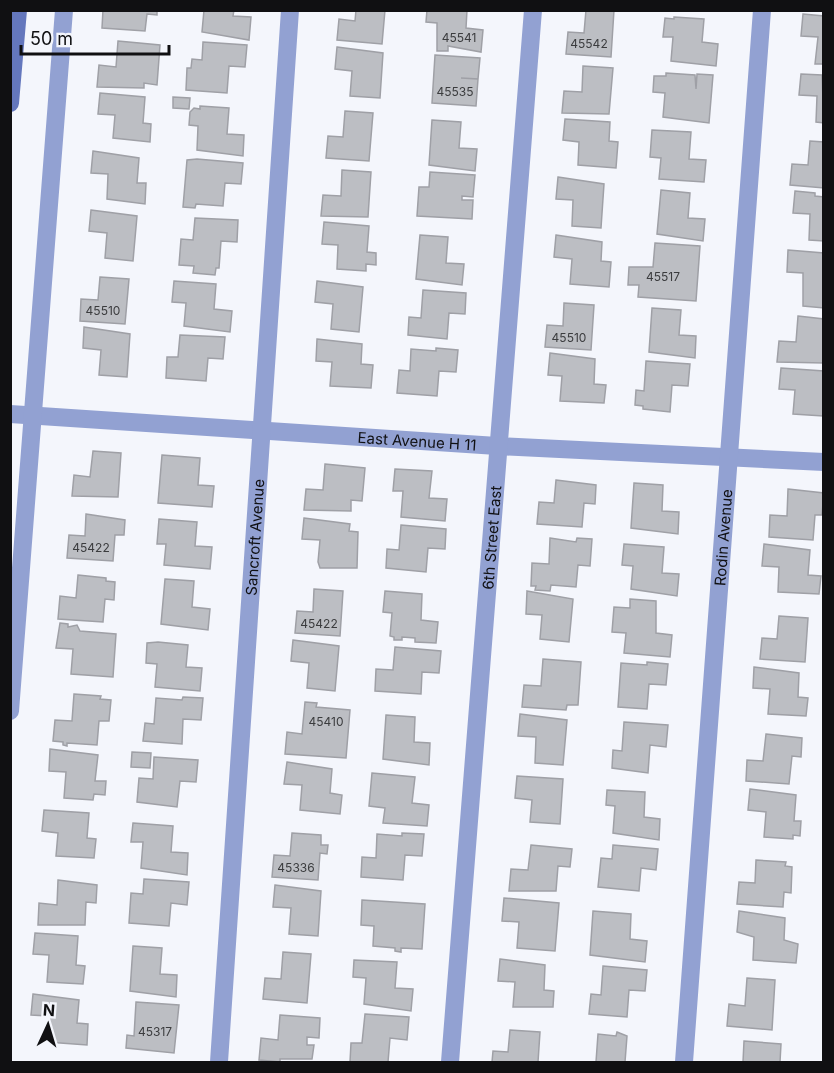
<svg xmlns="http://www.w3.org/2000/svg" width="834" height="1073" font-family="Inter,sans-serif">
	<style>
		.building { fill: #bcbec3; stroke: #9fa0a6; stroke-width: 1.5 }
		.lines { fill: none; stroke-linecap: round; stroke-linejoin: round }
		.street { stroke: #92a1d2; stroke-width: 18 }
		.secondary { stroke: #6477bd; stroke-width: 18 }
		.labels { text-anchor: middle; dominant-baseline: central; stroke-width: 4.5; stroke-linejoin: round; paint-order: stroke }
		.number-label { font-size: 12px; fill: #3b3c3e }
		.street-label { font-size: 15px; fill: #101012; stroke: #f4f6fc }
	</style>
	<rect width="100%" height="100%" fill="#f4f6fc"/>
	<g class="building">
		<path d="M103 10H157V15L147 14 145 31 102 28Z"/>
		<path d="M204 10H234L233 16 251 17 249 40 202 32Z"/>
		<path d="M356 10H385L382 44 337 40 339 19 355 21Z"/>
		<path d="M427 10H467L466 28 483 30 481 52 448 46V51H437V23L426 22Z"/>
		<path d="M586 10H614L611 57 566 54 568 32 584 33Z"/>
		<path d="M803 14 824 16V64H815L818 37 801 36Z"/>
		<path d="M674 17 704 19 702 42 718 44 716 66 671 61 673 37H663L665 18 674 19Z"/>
		<path d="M118 41 160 45 157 85 144 83V88L97 87 99 65 116 67Z"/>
		<path d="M203 42 247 45 245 67 229 66 227 93 186 90 187 68H191L192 59 202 60Z"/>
		<path d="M337 47 383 53 380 98 350 96 352 71 335 69Z"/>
		<path d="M435 55 480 58 478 79 461 78 478 79 476 106 432 103Z"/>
		<path d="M583 66 613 68 609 114 562 113 564 91 582 92Z"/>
		<path d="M666 73 695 75 696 89 697 74 713 75 709 123 663 117 665 93 653 92 654 76H666Z"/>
		<path d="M801 74 822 75 824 123 816 122 817 96 799 95Z"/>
		<path d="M100 93 145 97 143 123 151 124 150 142 113 138 115 115 98 114Z"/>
		<path d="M173 97 190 98 189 109 173 108Z"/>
		<path d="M200 106 229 108 227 134 244 135 243 156 197 150 198 126 189 125 190 112 194 108 200 109Z"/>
		<path d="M345 111 373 113 369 161 326 158 328 136 343 137Z"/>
		<path d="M565 119 610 122 609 141 618 142 616 168 578 165 579 142 563 140Z"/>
		<path d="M432 120 461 122 459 148 477 149 475 171 429 165Z"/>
		<path d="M652 130 691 132 689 159 706 160 704 182 659 179 661 158 650 157Z"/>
		<path d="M810 141 824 142V188L790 185 792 164 808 165Z"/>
		<path d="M93 151 139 158 137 183H146L145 204 107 199 108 174 91 173Z"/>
		<path d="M197 159 243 163 241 184 225 183 223 206 196 204 195 208 183 207 187 160Z"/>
		<path d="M342 170 371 172 368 217 321 216 323 195 341 196Z"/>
		<path d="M430 172 475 175 473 197 462 196V200H473L472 219 417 216 419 187H429Z"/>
		<path d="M558 177 604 184 601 228 572 226 573 200 556 199Z"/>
		<path d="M661 190 690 193 688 218 705 219 703 241 657 234Z"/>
		<path d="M795 191 815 193V196L824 197V241L809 240 810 214 793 213Z"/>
		<path d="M91 210 137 216 133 261 105 258 107 233 89 231Z"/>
		<path d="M195 218 238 220 237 242 221 241 219 268H216L215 275 193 273 194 266 179 265 181 239 193 240Z"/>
		<path d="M324 222 369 226 367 252 376 253V265L366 264V271L337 269 338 245 322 244Z"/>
		<path d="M420 235 448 237 446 263 464 264 462 285 416 279Z"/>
		<path d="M556 235 602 242 601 261 611 262 609 287 570 284 572 259 554 257Z"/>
		<path d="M655 243 700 246 696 301 638 297 639 285H628L629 267H653Z"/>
		<path d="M788 250 824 253V308L803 306V273L787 272Z"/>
		<path d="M100 277 129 279 125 324 80 321 81 299 98 300Z"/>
		<path d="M174 281 216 284 214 309 232 311 230 332 184 326 186 303 172 302Z"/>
		<path d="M317 281 363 287 359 332 331 329 333 304 315 302Z"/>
		<path d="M423 290 466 293 465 314 449 313 447 339 408 335 409 317 421 318Z"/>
		<path d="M564 303 594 305 591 350 545 347 547 325 563 326Z"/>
		<path d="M652 308 681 310 679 335 696 336 695 358 649 352Z"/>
		<path d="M798 316 824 319V363L777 362 779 341 796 342Z"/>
		<path d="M84 327 130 334 127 377 99 375 101 350 83 348Z"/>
		<path d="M180 335 225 337 223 359 208 358 206 381 166 378 167 357H178Z"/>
		<path d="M317 339 362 344 361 364 373 365 371 388 330 386 332 362 316 361Z"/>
		<path d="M436 348 458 350 456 372 439 371 437 396 397 393 399 370 410 371 411 349 436 351Z"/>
		<path d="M550 353 595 359 594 384 606 385 604 403 560 401 562 376 548 375Z"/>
		<path d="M646 361 690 364 688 386 672 385 670 412 643 409V406L635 405 636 390 644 391Z"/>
		<path d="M781 368 824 371 823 416 793 414 795 390 779 389Z"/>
		<path d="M93 451 121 453 118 497 72 496 74 475 90 477Z"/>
		<path d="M162 455 200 458 198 485 214 486 212 507 158 503Z"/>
		<path d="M325 464 365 468 362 501 351 500V511L304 510 306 489 323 490Z"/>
		<path d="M395 469 432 471 429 498 447 499 445 521 401 517 403 491H393Z"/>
		<path d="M556 480 596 485 595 504 584 503 582 527 537 524 539 502 554 503Z"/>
		<path d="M634 483 663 485 662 511 679 512 678 534 631 528Z"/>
		<path d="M788 489 824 493 822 515H815L813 540 769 537 770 515 787 516Z"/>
		<path d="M86 514 125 520 124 535H115L113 561 67 558 69 535 85 536Z"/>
		<path d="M304 518 350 524 349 531 358 532 357 568H320L318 562 320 540 302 539Z"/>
		<path d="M159 519 197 522 195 546 212 547 210 569 164 565 166 544H157Z"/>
		<path d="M401 525 446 529 445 549 428 548 426 572 386 568 387 549 399 550Z"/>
		<path d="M550 538 576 542 577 538 592 539 590 566 578 565 576 587 551 585 550 591 535 590 536 586H531L532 563 549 564Z"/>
		<path d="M624 544 664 547 662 573 679 574 677 596 631 589 633 566 622 565Z"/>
		<path d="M764 544 810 550 808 575 821 576 819 594 778 592 779 567 762 566Z"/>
		<path d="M78 575 106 578V581L115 582 114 600 105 599 103 622 58 619 60 596 76 598Z"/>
		<path d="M165 579 194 581 192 607 210 609 208 630 161 624Z"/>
		<path d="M314 589 343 591 340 636 295 633 297 611 313 612Z"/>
		<path d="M385 591 422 594 421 620 438 622 436 643 415 642V638L402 637V640H394V637L390 636 392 613 383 612Z"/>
		<path d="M527 591 573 599 569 642 540 639 542 615 526 614Z"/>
		<path d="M630 599 656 601V633L672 635 670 657 624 653 626 633 612 632 614 607 630 608Z"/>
		<path d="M779 616 808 618 805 662 760 659 762 638 777 639Z"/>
		<path d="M60 623 68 624V627L77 625 80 631 116 634 113 677 71 674 73 649 56 648Z"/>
		<path d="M293 640 339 646 335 691 307 688 309 663 291 661Z"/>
		<path d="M158 642 188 645 186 667 202 668 200 691 155 687 157 664 146 663 147 643Z"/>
		<path d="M395 647 441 651 439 673 422 672 421 694 375 691 376 669 393 670Z"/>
		<path d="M543 659 581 662 578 705H567L566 710 522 707 524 685 541 686Z"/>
		<path d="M647 662 668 664 666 685 649 684 647 709 618 707 621 663 647 665Z"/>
		<path d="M754 667 799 673 798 697 808 698 806 716 768 714 770 689 753 688Z"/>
		<path d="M74 694 101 696 100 699 111 700 109 721H99L97 745 67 743V746L63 745V742L53 741 55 720 72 721Z"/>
		<path d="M183 697 203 698 201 720 183 719 182 744 143 741 145 723 154 724 156 698 182 700Z"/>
		<path d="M305 702 317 703 316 707 350 710 346 758 285 754 287 732 302 734Z"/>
		<path d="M520 714 567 720 563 765 535 763 536 737 518 736Z"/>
		<path d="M386 715 415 717 414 742 430 743 429 765 383 759Z"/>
		<path d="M624 722 668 725 666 747 650 745 648 773 612 768 613 750 622 751Z"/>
		<path d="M766 734 802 738 801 757 792 756 789 784 746 781 747 760 763 761Z"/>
		<path d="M50 749 98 755 95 781H106L105 795 94 794 93 800 64 798 66 772 49 771Z"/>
		<path d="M132 752 151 753 150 768 131 767Z"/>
		<path d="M154 757 198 760 196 782 180 781 177 807 137 802 139 778 153 779Z"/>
		<path d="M287 762 332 769 330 793 342 795 340 814 300 810 302 785 284 784Z"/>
		<path d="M372 773 415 777 412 803 429 805 427 826 383 823 385 808 369 806Z"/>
		<path d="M517 776 563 779 560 824 530 822 532 800 515 798Z"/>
		<path d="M750 789 796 795 794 821H801L800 836 793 835V839L764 837 766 812 748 810Z"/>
		<path d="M607 790 645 792 644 817 660 819 659 840 613 833 615 806 606 805Z"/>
		<path d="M44 810 89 813 87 838 96 839 94 858 56 856 58 833 42 831Z"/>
		<path d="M133 823 173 826 171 852 188 853 187 875 141 868 143 842H131Z"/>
		<path d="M292 833 321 835V845H328L327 854 320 853 318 880 272 877 274 855 290 856Z"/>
		<path d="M402 833 424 834 422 856 405 855 403 880 361 877 362 857 376 858 377 834 402 836Z"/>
		<path d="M531 845 572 849 570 867 558 866 556 891H509L511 869 528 870Z"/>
		<path d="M613 845 658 849 656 870 641 868 639 891 598 887 601 858 612 859Z"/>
		<path d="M756 860 786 862 785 866 792 867 791 893 784 892 783 907 737 904 739 882 755 883Z"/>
		<path d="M144 879 189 882 187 905 171 903 169 926 129 923 131 893 143 894Z"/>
		<path d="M58 880 97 885 96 903 86 902 85 925H38L39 903 57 905Z"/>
		<path d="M275 885 321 891 318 936 289 934 291 908 273 907Z"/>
		<path d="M504 898 559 903 555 951 517 948 519 922 502 921Z"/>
		<path d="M362 900 425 904 422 949 401 948V952L395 951V948L373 946 374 926 361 925Z"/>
		<path d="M593 911 631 914 630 939 647 941 645 962 590 955Z"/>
		<path d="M739 911 785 918 784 940 798 944 796 963 753 960 754 937 737 932Z"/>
		<path d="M35 933 78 936 76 965 85 966 83 984 47 982 49 955 33 954Z"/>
		<path d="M133 946 162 948 160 974 177 975 176 997 130 991Z"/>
		<path d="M283 952 311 954 307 1003 263 999 265 978 281 979Z"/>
		<path d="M500 959 545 965 544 990 554 991 553 1007H513L515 982 498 981Z"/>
		<path d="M354 960 397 962 395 988 413 989 411 1011 364 1004 366 978 353 977Z"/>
		<path d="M603 966 647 970 645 991 629 990 627 1017 589 1014 591 994 601 995Z"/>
		<path d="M747 978 775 980 772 1030 727 1026 729 1004 745 1006Z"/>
		<path d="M33 994 79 1000 77 1023 88 1024 87 1045 47 1042 48 1016 31 1015Z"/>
		<path d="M136 1002 179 1005 174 1053 126 1048 127 1035 134 1036Z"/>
		<path d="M365 1014 409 1017 407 1040 390 1038 388 1062H350L351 1043H362Z"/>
		<path d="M280 1015 320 1018 319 1038 307 1037V1045H314L312 1059H280V1062L259 1060 261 1038 278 1040Z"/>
		<path d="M510 1030 540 1032 538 1062H492L493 1051 508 1052Z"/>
		<path d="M617 1032 627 1036 625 1062H633H596L598 1034 616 1036Z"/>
		<path d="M744 1041 781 1044 780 1062H743Z"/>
	</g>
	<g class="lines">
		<g class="street">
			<path id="s1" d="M10 414 497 446 824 462"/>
			<path d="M10 711 64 10"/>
			<path id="s2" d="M219 1062 290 10"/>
			<path id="s3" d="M450 1062 533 10"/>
			<path id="s4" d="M684 1062 762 10"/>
		</g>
		<path class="secondary" d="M10 103 18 10"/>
	</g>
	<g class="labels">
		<g class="number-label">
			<text x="459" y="37">45541</text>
			<text x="589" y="43">45542</text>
			<text x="455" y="91">45535</text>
			<text x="663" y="276">45517</text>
			<text x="103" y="310">45510</text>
			<text x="569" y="337">45510</text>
			<text x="91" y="547">45422</text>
			<text x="319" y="623">45422</text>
			<text x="326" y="721">45410</text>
			<text x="296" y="867">45336</text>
			<text x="155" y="1031">45317</text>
		</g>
		<g class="street-label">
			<text stroke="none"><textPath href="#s1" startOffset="408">East Avenue H 11</textPath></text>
			<text stroke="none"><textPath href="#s3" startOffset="526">6th Street East</textPath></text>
			<text stroke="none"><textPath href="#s2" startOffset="526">Sancroft Avenue</textPath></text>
			<text stroke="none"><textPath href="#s4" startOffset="526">Rodin Avenue</textPath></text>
		</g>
	</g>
	<rect width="834" height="1073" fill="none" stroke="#101012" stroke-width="24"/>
	<g transform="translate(48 1025) rotate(4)" stroke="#f4f6fc" stroke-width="4.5" paint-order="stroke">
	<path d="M0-4.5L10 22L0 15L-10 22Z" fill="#101012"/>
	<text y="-9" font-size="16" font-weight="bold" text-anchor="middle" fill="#101012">N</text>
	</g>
	<path d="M21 45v9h148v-9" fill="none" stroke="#101012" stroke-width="3"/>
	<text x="30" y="45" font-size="18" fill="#101012" stroke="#f4f6fc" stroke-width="4.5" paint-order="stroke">50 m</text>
</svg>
